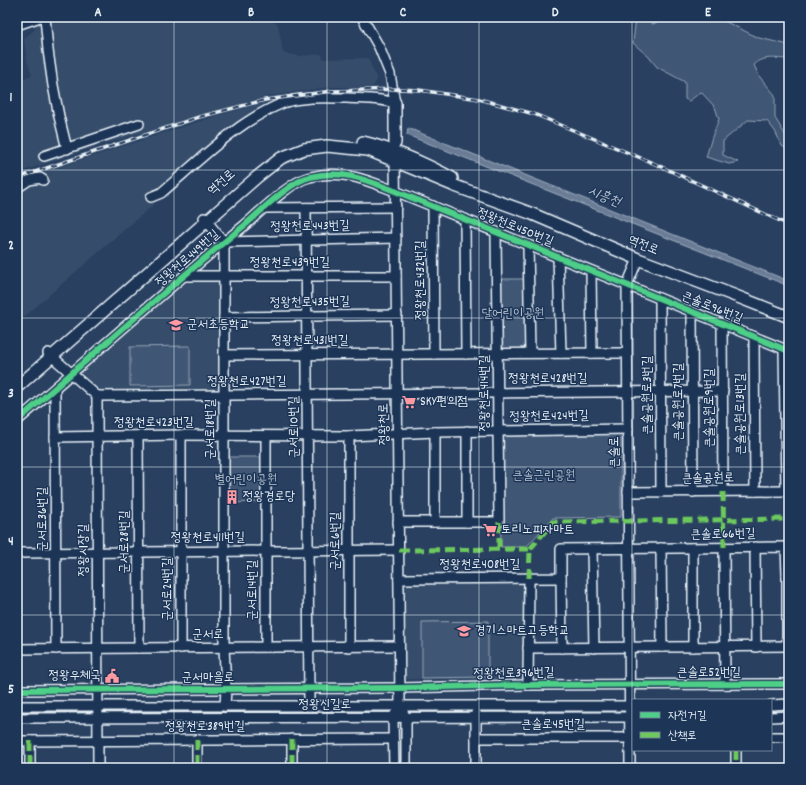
<svg xmlns="http://www.w3.org/2000/svg" width="806" height="785" font-family="Dekko,'Poor Story',sans-serif">
	<style>
		.built { fill: #364d6b }
		.green { fill: #415774; stroke: #94a4b6 }
		.water { fill: #6b7c95; stroke: #9dabbd }
		.lines { fill: none; stroke-linecap: round; stroke-linejoin: round }
		.minor-casing { stroke: #e8f1f8; stroke-width: 12 }
		.major-casing { stroke: #e8f1f8; stroke-width: 14 }
		.minor { stroke: #1d3557; stroke-width: 9 }
		.major { stroke: #1d3557; stroke-width: 11 }
		.rail-casing { stroke: #e8f1f8; stroke-width: 3.5 }
		.rail { stroke: #1d3557; stroke-width: 2; stroke-dasharray: 6; stroke-linecap: butt }
		.quiet { stroke: #6dc95d; stroke-width: 5; stroke-dasharray: 10 5; stroke-linecap: butt }
		.cycleway-casing { stroke: #1d3557; stroke-width: 8 }
		.cycleway { stroke: #4dcf88; stroke-width: 6 }
		.grid { fill: none; stroke: #e8f1f8; stroke-width: 1; stroke-opacity: 0.55 }
		.labels { text-anchor: middle; dominant-baseline: central; stroke-width: 3; stroke-linejoin: round; paint-order: stroke }
		.street-label { font-size: 13px; fill: #e8f1f8; stroke: #1d3557 }
		.park-label { font-size: 13px; fill: #b6c3d0; stroke: #1d3557 }
		.poi-label { font-size: 13px; fill: #e8f1f8; stroke: #1d3557; text-anchor: start }
		.water-label { font-size: 14px; font-style: italic; fill: #b6c2d0; stroke: #1d3557 }
		.neatline { fill: none; stroke: #e8f1f8; stroke-width: 1.5 }
		.grid-label { font-size: 13px; text-anchor: middle; font-weight: bold; fill: #e8f1f8 }
	</style>
	<rect width="100%" height="100%" fill="#294061"/>
	<filter id="ink" filterUnits="userSpaceOnUse"><feTurbulence type="fractalNoise" baseFrequency=".025" numOctaves="2"/><feDisplacementMap in="SourceGraphic" scale="8" xChannelSelector="R" yChannelSelector="G"/><feConvolveMatrix kernelMatrix="1 2 1 2 8 2 1 2 1" color-interpolation-filters="sRGB"/></filter>
	<g filter="url(#ink)">
		<g class="built">
			<path d="M59 17H262L278 24 283 53 300 56 321 54 324 59 368 58 377 80 373 87H329L269 96 100 145 17 173V90L25 78 32 75 27 60 24 39 35 29 34 25Z"/>
			<path d="M278 101 245 125 17 323V181L216 116 253 106Z"/>
			<path d="M220 278 221 389 97 390 80 371 184 279Z"/>
			<rect x="403" y="583" width="122" height="96"/>
		</g>
		<g class="green">
			<path d="M636 17H653L650 19 652 24 659 22 669 17H716L759 38 789 45V59C776 59 764 55 754 65L759 76 775 95V118L789 141V150L782 146 775 131 767 121 748 120 723 141V155L738 162 729 164 706 157 712 137 719 119 715 107 701 92 689 101 685 99V82L657 67 649 57 633 43Z"/>
			<path d="M500 279H526L527 349 500 350Z"/>
			<path d="M190 346V385L130 386V347Z"/>
			<path d="M500 433H621V517L553 518 526 547H501Z"/>
			<path d="M228 457H264V502L228 503Z"/>
			<path d="M488 621V677L422 678V622Z"/>
		</g>
		<path class="water" d="M408 128 789 281V286L407 135Z"/>
		<g class="lines">
			<defs>
				<g id="minor">
					<path d="M45 17C48 62 55 105 67 149"/>
					<path d="M17 25 40 17"/>
					<path d="M395 155 400 706 406 718V768"/>
					<path d="M44 156 139 124"/>
					<path d="M17 188 29 180 40 178 43 180"/>
					<path d="M151 197 161 193C199 161 236 122 283 103 301 96 328 98 347 98 363 99 380 98 395 103L390 74 379 47 362 17"/>
					<path d="M433 206 434 354"/>
					<path d="M265 208 396 207"/>
					<path d="M306 208 309 706"/>
					<path d="M204 218 224 242V647L226 689 225 706"/>
					<path d="M465 219 466 354"/>
					<path d="M224 242 396 238"/>
					<path d="M528 245 530 353"/>
					<path d="M558 257 561 353"/>
					<path d="M591 271 592 353"/>
					<path d="M184 276H396"/>
					<path d="M660 299 661 492"/>
					<path d="M692 312 693 492"/>
					<path d="M224 317 397 315"/>
					<path d="M722 324 723 492"/>
					<path d="M754 337 755 491"/>
					<path d="M784 349 786 491"/>
					<path d="M48 353 97 396 98 768"/>
					<path d="M224 355 627 353"/>
					<path d="M55 388 56 649"/>
					<path d="M97 396 723 391"/>
					<path d="M17 421C93 355 167 288 245 225 261 211 291 181 310 177 343 169 366 180 395 191L789 351"/>
					<path d="M467 431V522"/>
					<path d="M435 432V522"/>
					<path d="M138 436 139 648"/>
					<path d="M349 436V647"/>
					<path d="M55 437 181 435 349 436 435 432 628 429"/>
					<path d="M628 492 789 491"/>
					<path d="M398 522H499L496 232"/>
					<path d="M755 547 756 647"/>
					<path d="M661 548 662 647"/>
					<path d="M693 548V647"/>
					<path d="M724 548 725 684"/>
					<path d="M592 549 594 648"/>
					<path d="M17 553 399 550"/>
					<path d="M787 575V646"/>
					<path d="M561 578 562 648"/>
					<path d="M399 579 561 578V549L786 547 787 575H789"/>
					<path d="M266 647V436"/>
					<path d="M181 648V435"/>
					<path d="M528 648 789 646"/>
					<path d="M17 649 399 646"/>
					<path d="M528 685 529 578"/>
					<path d="M17 690 400 688 528 685 789 684"/>
					<path d="M771 705 789 704"/>
					<path d="M17 706H633"/>
					<path d="M476 713V768"/>
					<path d="M771 717 789 716"/>
					<path d="M17 718 633 717"/>
					<path d="M771 737H789"/>
					<path d="M476 738H633"/>
					<path d="M292 739V768"/>
					<path d="M197 740V768"/>
					<path d="M17 741 393 739"/>
					<path d="M30 741V768"/>
					<path d="M736 750V768"/>
					<path d="M394 768 393 718 395 714"/>
					<path d="M630 768 627 285 638 259"/>
				</g>
				<g id="major">
					<path d="M363 142C393 149 424 163 452 178"/>
					<path d="M395 143V103"/>
					<path d="M17 387 257 177 281 158 304 149 327 146 368 150 455 186 530 213 638 259 733 295 789 317"/>
				</g>
			</defs>
			<use href="#minor" class="minor-casing"/>
			<use href="#major" class="major-casing"/>
			<use href="#minor" class="minor"/>
			<use href="#major" class="major"/>
			<defs>
				<path id="rail" d="M17 178 199 117 265 100 332 91 399 89 419 90 479 99 534 114 653 163 789 225"/>
			</defs>
			<use href="#rail" class="rail-casing"/>
			<use href="#rail" class="rail"/>
			<g class="quiet">
				<path d="M723 492 724 548"/>
				<path d="M499 522V549"/>
				<path d="M530 549 553 522 789 519"/>
				<path d="M399 550 530 549"/>
				<path d="M529 578 530 549"/>
				<path d="M292 739V768"/>
				<path d="M197 740V768"/>
				<path d="M30 741V768"/>
				<path d="M736 750V768"/>
			</g>
			<defs>
				<g id="cycleway">
					<path d="M17 421C93 355 167 288 245 225 261 211 291 181 310 177 343 169 366 180 395 191L789 351"/>
					<path d="M17 690 400 688 528 685 789 684"/>
				</g>
			</defs>
			<use href="#cycleway" class="cycleway-casing"/>
			<use href="#cycleway" class="cycleway"/>
		</g>
	</g>
	<path class="grid" d="M174 17V768M327 17V768M479 17V768M632 17V768M17 170H789M17 318H789M17 467H789M17 615H789"/>
	<defs>
		<symbol id="school-bare" viewBox="-9 -9 18 18"><path d="M0-5L7-2L0 1L-7-2ZM-4 1L0 2.5L4 1V4Q0 6-4 4Z" fill="#ff9aa2" stroke="#1d3557" stroke-width="2.5" paint-order="stroke"/></symbol>
		<symbol id="supermarket-bare" viewBox="-9 -9 18 18"><path d="M-6-5.5h2.5l.6 2H6L4.5 2H-2.5L-4.4-4H-6ZM-1.5 3.2a1.3 1.3 0 1 0 .1 0ZM3 3.2a1.3 1.3 0 1 0 .1 0Z" fill="#ff9aa2" stroke="#1d3557" stroke-width="2.5" paint-order="stroke"/></symbol>
		<symbol id="building-bare" viewBox="-9 -9 18 18"><path d="M-4-6H4V6H1V3H-1V6H-4ZM-2.5-4.3h1.7v1.8h-1.7ZM.8-4.3h1.7v1.8H.8ZM-2.5-1h1.7V.8h-1.7ZM.8-1h1.7V.8H.8Z" fill="#ff9aa2" stroke="#1d3557" stroke-width="2.5" paint-order="stroke"/></symbol>
		<symbol id="civic-bare" viewBox="-9 -9 18 18"><path d="M-.6-6.5H3V-4.5H.6V-3L4-1V1h2V6H-6V1h2V-1L-.6-3ZM-1.2 2.5V6h2.4V2.5Z" fill="#ff9aa2" stroke="#1d3557" stroke-width="2.5" paint-order="stroke"/></symbol>
	</defs>
	<g fill-rule="evenodd">
		<use href="#school-bare" x="166" y="315" width="20" height="20"/>
		<use href="#supermarket-bare" x="399" y="392" width="20" height="20"/>
		<use href="#building-bare" x="222" y="487" width="20" height="20"/>
		<use href="#supermarket-bare" x="480" y="520" width="20" height="20"/>
		<use href="#school-bare" x="454" y="621" width="20" height="20"/>
		<use href="#civic-bare" x="102" y="666" width="20" height="20"/>
	</g>
	<g class="labels">
		<g class="street-label">
			<text transform="translate(222 183) rotate(-41)">역전로</text>
			<text transform="translate(310 227) rotate(-1)">정왕천로443번길</text>
			<text transform="translate(515 228) rotate(22)">정왕천로450번길</text>
			<text transform="translate(643 246) rotate(22)">역전로</text>
			<text transform="translate(188 259) rotate(-41)">정왕천로449번길</text>
			<text x="290" y="263">정왕천로439번길</text>
			<text transform="translate(421 280) rotate(-90)">정왕천로432번길</text>
			<text transform="translate(310 303) rotate(-1)">정왕천로435번길</text>
			<text transform="translate(712 308) rotate(22)">큰솔로96번길</text>
			<text x="310" y="341">정왕천로431번길</text>
			<text x="548" y="379">정왕천로428번길</text>
			<text x="247" y="382">정왕천로427번길</text>
			<text transform="translate(485 393) rotate(-90)">정왕천로414번길</text>
			<text transform="translate(648 395) rotate(-90)">큰솔공원로3번길</text>
			<text transform="translate(679 402) rotate(-90)">큰솔공원로7번길</text>
			<text transform="translate(710 408) rotate(-90)">큰솔공원로9번길</text>
			<text transform="translate(741 414) rotate(-90)">큰솔공원로13번길</text>
			<text transform="translate(549 417) rotate(-1)">정왕천로424번길</text>
			<text x="154" y="423">정왕천로423번길</text>
			<text transform="translate(385 424) rotate(-91)">정왕천로</text>
			<text transform="translate(295 427) rotate(-91)">군서로10번길</text>
			<text transform="translate(211 429) rotate(-90)">군서로18번길</text>
			<text transform="translate(615 452) rotate(-90)">큰솔로</text>
			<text transform="translate(708 479) rotate(-1)">큰솔공원로</text>
			<text transform="translate(43 519) rotate(-90)">군서로36번길</text>
			<text transform="translate(723 535) rotate(-1)">큰솔로66번길</text>
			<text x="208" y="538">정왕천로411번길</text>
			<text transform="translate(336 541) rotate(-90)">군서로6번길</text>
			<text transform="translate(125 542) rotate(-90)">군서로28번길</text>
			<text transform="translate(84 550) rotate(-90)">정왕시장길</text>
			<text x="480" y="565">정왕천로408번길</text>
			<text transform="translate(168 589) rotate(-90)">군서로24번길</text>
			<text transform="translate(253 590) rotate(-90)">군서로14번길</text>
			<text x="208" y="635">군서로</text>
			<text x="709" y="673">큰솔로52번길</text>
			<text transform="translate(514 674) rotate(-1)">정왕천로396번길</text>
			<text x="208" y="678">군서마을로</text>
			<text x="325" y="705">정왕신길로</text>
			<text x="553" y="725">큰솔로45번길</text>
			<text x="205" y="727">정왕천로389번길</text>
		</g>
		<g class="park-label">
			<text x="513" y="314">달어린이공원</text>
			<text x="544" y="476">큰솔근린공원</text>
			<text x="246" y="480">별어린이공원</text>
		</g>
		<g class="poi-label">
			<text x="187" y="325">군서초등학교</text>
			<text x="420" y="402">SKY편의점</text>
			<text x="243" y="497">정왕경로당</text>
			<text x="501" y="530">토리노피자마트</text>
			<text x="475" y="631">경기스마트고등학교</text>
			<text x="101" y="676" text-anchor="end">정왕우체국</text>
		</g>
		<g class="water-label">
			<text transform="translate(604 197) rotate(22)">시흥천</text>
		</g>
	</g>
	<rect width="806" height="785" fill="none" stroke="#1d3557" stroke-width="44"/>
	<rect x="632" y="699" width="140" height="52" fill="#1d3557" stroke="#6e8097"/>
	<rect x="640" y="712" width="20" height="6" fill="#4dcf88" stroke="#6e8097"/>
	<text x="668" y="719" font-size="12" fill="#e8f1f8">자전거길</text>
	<rect x="640" y="732" width="20" height="6" fill="#6dc95d" stroke="#6e8097"/>
	<text x="668" y="739" font-size="12" fill="#e8f1f8">산책로</text>
	<rect x="22" y="22" width="762" height="741" class="neatline"/>
	<g class="grid-label">
		<text x="98" y="16">A</text>
		<text x="251" y="16">B</text>
		<text x="403" y="16">C</text>
		<text x="555" y="16">D</text>
		<text x="708" y="16">E</text>
		<text x="11" y="101">1</text>
		<text x="11" y="249">2</text>
		<text x="11" y="397">3</text>
		<text x="11" y="545">4</text>
		<text x="11" y="693">5</text>
	</g>
</svg>
